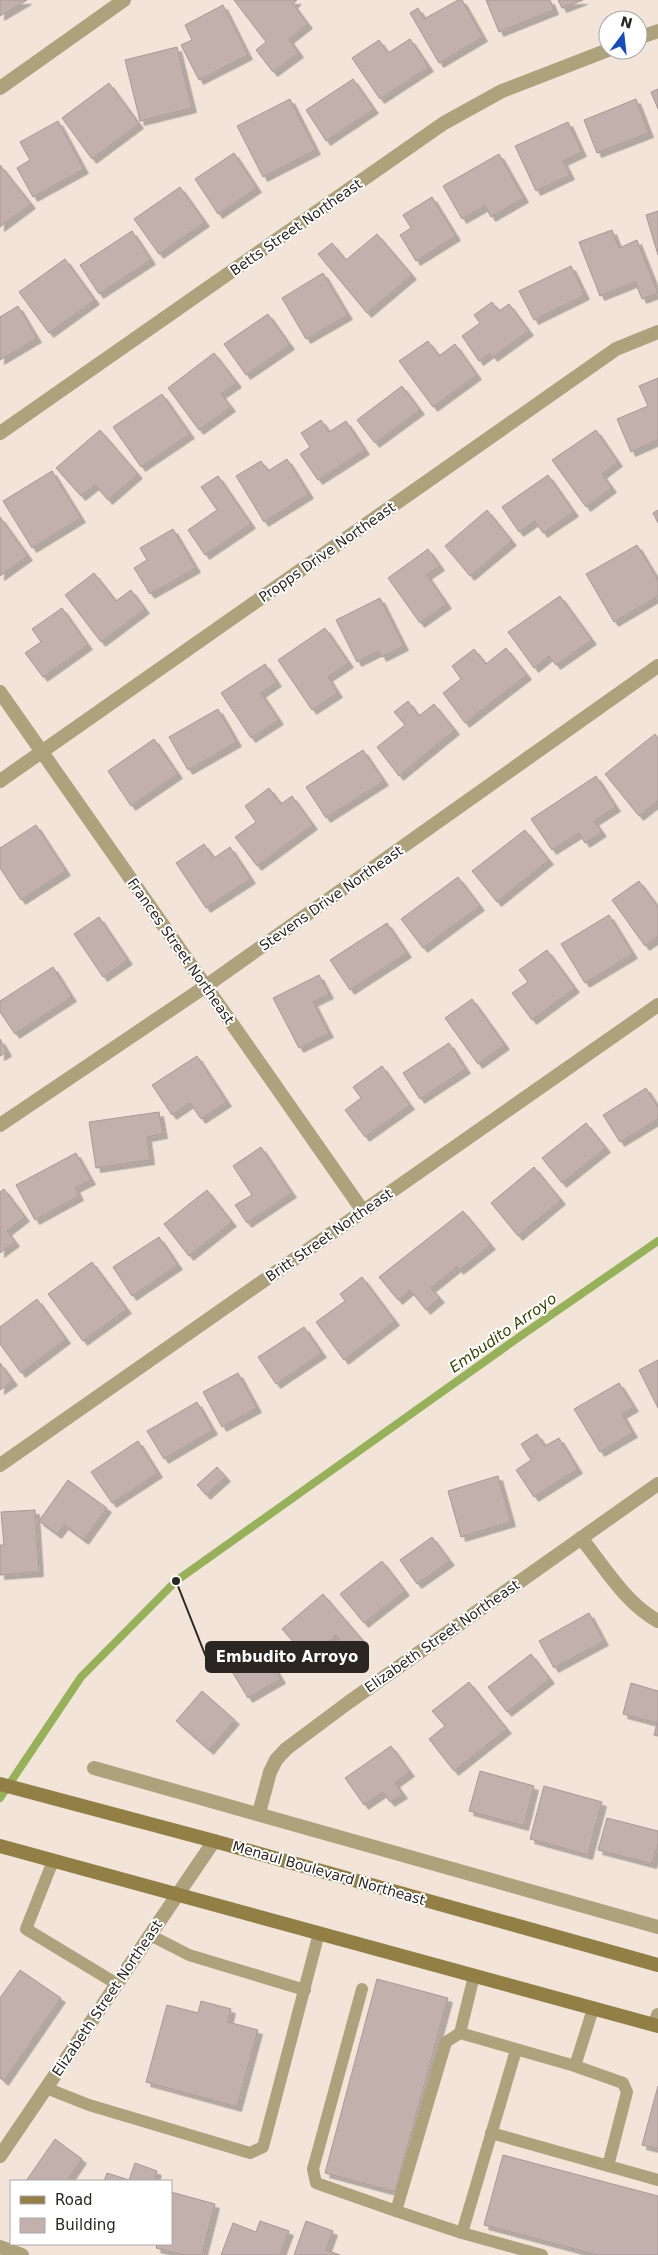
<svg xmlns="http://www.w3.org/2000/svg" width="658" height="2255" font-family="'DejaVu Sans',sans-serif">
	<style>
		.lines { fill: none; stroke-linecap: round; stroke-linejoin: round }
		.stream { stroke: #96b15a; stroke-width: 8 }
		.building { fill: #c2b0ad; stroke: #a99895; filter: url(#shadow) }
		.service { stroke: #aea27d; stroke-width: 12 }
		.minor { stroke: #aea27d; stroke-width: 14 }
		.secondary { stroke: #927f46; stroke-width: 14 }
		.labels { text-anchor: middle; dominant-baseline: central; stroke-width: 4; stroke-linejoin: round; paint-order: stroke }
		.street-label { font-size: 14px; fill: #2b2622; stroke: #fff }
		.water-label { font-size: 15px; font-style: italic; fill: #334300; stroke: #fff }
		.leader { fill: none; stroke: #2b2622; stroke-width: 2 }
		.callout-dot { fill: #2b2622; stroke: #fff; stroke-width: 2 }
		.callout { fill: #2b2622; stroke: #2b2622; stroke-width: 2 }
		.callout-label { font-size: 15px; text-anchor: middle; font-weight: bold; fill: #fff }
	</style>
	<defs>
		<filter id="shadow"><feDropShadow dx="4.5" dy="4.5" stdDeviation="0" flood-color="#0004"/></filter>
	</defs>
	<rect width="100%" height="100%" fill="#f2e4d9"/>
	<g class="lines">
		<path class="stream" d="M0 1798 81 1677 176 1581 522 1335 658 1241"/>
	</g>
	<g class="building">
		<path d="M0 0H27L0 16Z"/>
		<path d="M234 0H297L293 4 308 24 289 39 299 53 273 72 256 50 266 42Z"/>
		<path d="M458 0H462L483 37 439 63 410 13 418 8 424 19Z"/>
		<path d="M486 0H550L554 10 499 32Z"/>
		<path d="M558 0H583L562 8Z"/>
		<path d="M223 5 248 55 199 80 181 45 192 40 185 25Z"/>
		<path d="M410 39 429 67 380 99 352 58 379 40 388 53Z"/>
		<path d="M177 47 192 108 140 121 125 60Z"/>
		<path d="M353 79 374 109 326 141 306 110Z"/>
		<path d="M109 83 139 124 92 159 62 118Z"/>
		<path d="M658 89V109L651 92Z"/>
		<path d="M290 99 316 150 263 177 237 126Z"/>
		<path d="M636 99 649 133 597 153 584 120Z"/>
		<path d="M58 121 84 169 33 197 17 168 30 160 20 142Z"/>
		<path d="M568 122 582 152 563 161 570 175 536 191 515 146Z"/>
		<path d="M234 153 257 188 218 214 195 179Z"/>
		<path d="M499 154 524 198 491 217 485 206 462 219 443 186Z"/>
		<path d="M0 165 31 204 0 227Z"/>
		<path d="M180 187 205 222 159 254 134 219Z"/>
		<path d="M432 197 456 236 416 261 400 235 411 228 403 215Z"/>
		<path d="M658 211V255L646 215Z"/>
		<path d="M612 230 619 248 637 240 658 293 642 299 635 282 600 296 579 242Z"/>
		<path d="M132 231 151 260 99 294 80 265Z"/>
		<path d="M377 234 412 275 367 313 318 254 332 243 346 260Z"/>
		<path d="M65 259 95 300 49 333 19 292Z"/>
		<path d="M571 266 585 295 534 320 519 291Z"/>
		<path d="M323 273 348 315 306 339 282 298Z"/>
		<path d="M492 302 499 311 509 304 529 331 493 357 490 353 479 361 462 336 480 323 474 315Z"/>
		<path d="M18 306 37 338 0 360V317Z"/>
		<path d="M268 314 290 345 246 375 224 344Z"/>
		<path d="M428 341 439 356 455 344 477 375 433 407 399 361Z"/>
		<path d="M214 353 237 383 221 394 231 407 199 430 168 388Z"/>
		<path d="M658 378V440L631 452 617 419 648 406 639 386Z"/>
		<path d="M402 386 420 410 375 443 357 420Z"/>
		<path d="M162 394 190 434 141 467 113 427Z"/>
		<path d="M321 420 329 432 346 421 365 450 318 480 300 454 310 447 301 433Z"/>
		<path d="M100 430 138 474 108 500 95 485 81 496 56 468Z"/>
		<path d="M596 430 618 462 602 474 612 488 586 507 552 460Z"/>
		<path d="M287 459 309 494 264 522 236 476 261 461 268 471Z"/>
		<path d="M52 471 81 518 32 548 3 501Z"/>
		<path d="M548 475 574 512 543 533 535 521 519 532 502 507Z"/>
		<path d="M218 476 251 524 205 555 188 530 217 510 201 487Z"/>
		<path d="M487 510 512 541 470 576 445 546Z"/>
		<path d="M658 510V523L653 513Z"/>
		<path d="M0 517 28 556 0 576Z"/>
		<path d="M173 529 196 568 150 594 134 568 147 560 140 548Z"/>
		<path d="M637 545 658 580V596L614 622 586 574Z"/>
		<path d="M428 549 440 566 427 575 447 604 420 623 388 578Z"/>
		<path d="M94 573 116 601 131 590 145 609 101 642 65 595Z"/>
		<path d="M560 596 592 640 556 665 549 656 534 668 508 632Z"/>
		<path d="M380 598 404 646 382 657 379 651 357 662 336 620Z"/>
		<path d="M62 608 88 645 43 677 25 653 41 642 32 629Z"/>
		<path d="M325 628 349 663 328 677 338 693 312 710 278 660Z"/>
		<path d="M506 648 527 675 465 723 443 693 461 679 452 666 474 649 486 664Z"/>
		<path d="M265 664 277 682 261 693 279 720 251 738 221 693Z"/>
		<path d="M408 701 419 716 434 704 455 730 399 776 377 747 405 725 394 712Z"/>
		<path d="M218 709 237 742 188 770 169 737Z"/>
		<path d="M655 734 658 738V801L639 816 605 774Z"/>
		<path d="M154 739 178 774 131 806 108 771Z"/>
		<path d="M363 750 384 781 326 818 306 787Z"/>
		<path d="M596 776 616 807 594 821 602 832 585 843 579 833 552 850 531 819Z"/>
		<path d="M269 788 281 804 292 796 313 825 257 866 235 837 256 822 245 806Z"/>
		<path d="M36 825 66 871 21 900 0 868V848Z"/>
		<path d="M525 830 549 860 497 902 472 871Z"/>
		<path d="M204 844 214 858 230 847 251 879 206 908 176 863Z"/>
		<path d="M458 877 480 906 423 948 401 919Z"/>
		<path d="M639 881 658 907V937L645 946 612 900Z"/>
		<path d="M609 915 633 954 585 983 561 944Z"/>
		<path d="M99 917 128 960 103 977 74 934Z"/>
		<path d="M387 923 407 953 350 990 330 960Z"/>
		<path d="M547 950 575 988 532 1020 512 993 528 982 519 970Z"/>
		<path d="M53 967 72 997 15 1034 0 1012V1001Z"/>
		<path d="M319 975 329 994 313 1002 329 1033 299 1048 273 998Z"/>
		<path d="M472 999 505 1045 478 1064 445 1018Z"/>
		<path d="M0 1039 7 1052 0 1056Z"/>
		<path d="M449 1043 466 1069 420 1099 403 1073Z"/>
		<path d="M197 1056 227 1102 201 1119 190 1103 172 1115 152 1085Z"/>
		<path d="M382 1066 410 1105 365 1137 345 1110 361 1098 353 1087Z"/>
		<path d="M646 1088 658 1107V1119L620 1142 603 1115Z"/>
		<path d="M159 1112 163 1134 147 1137 150 1160 96 1168 89 1122Z"/>
		<path d="M586 1123 606 1148 562 1183 542 1158Z"/>
		<path d="M261 1147 292 1193 247 1223 235 1205 252 1195 233 1166Z"/>
		<path d="M76 1153 91 1180 75 1188 79 1196 35 1220 16 1185Z"/>
		<path d="M534 1167 561 1200 518 1236 491 1203Z"/>
		<path d="M4 1189 25 1217 7 1231 15 1242 0 1253V1192Z"/>
		<path d="M207 1190 232 1222 189 1256 164 1224Z"/>
		<path d="M463 1211 491 1245 459 1270 457 1267 431 1288 440 1298 426 1310 410 1290 398 1300 379 1277Z"/>
		<path d="M159 1237 178 1265 132 1296 113 1267Z"/>
		<path d="M92 1262 127 1309 83 1341 48 1294Z"/>
		<path d="M362 1277 395 1321 344 1360 316 1322 345 1301 340 1294Z"/>
		<path d="M37 1299 66 1339 21 1373 0 1344V1327Z"/>
		<path d="M304 1327 322 1353 276 1384 258 1357Z"/>
		<path d="M658 1360V1408L639 1370Z"/>
		<path d="M0 1363 13 1381 0 1390Z"/>
		<path d="M238 1373 257 1408 222 1427 203 1392Z"/>
		<path d="M619 1383 634 1407 622 1414 633 1433 600 1452 574 1409Z"/>
		<path d="M197 1402 213 1430 164 1459 147 1431Z"/>
		<path d="M537 1434 545 1446 559 1438 578 1469 534 1497 516 1470 531 1460 521 1444Z"/>
		<path d="M138 1441 158 1473 112 1503 91 1472Z"/>
		<path d="M217 1467 226 1477 206 1495 197 1485Z"/>
		<path d="M498 1476 511 1522 461 1537 448 1491Z"/>
		<path d="M68 1480 107 1508 84 1540 64 1525 57 1534 39 1521Z"/>
		<path d="M35 1510 39 1572 0 1575V1545H4L1 1512Z"/>
		<path d="M432 1537 450 1561 417 1584 400 1560Z"/>
		<path d="M382 1561 405 1591 364 1623 340 1594Z"/>
		<path d="M323 1594 364 1642 351 1653 336 1635 308 1659 282 1629Z"/>
		<path d="M589 1613 604 1641 554 1668 539 1641Z"/>
		<path d="M265 1651 281 1679 248 1698 231 1670Z"/>
		<path d="M531 1654 550 1679 507 1712 488 1687Z"/>
		<path d="M469 1682 507 1729 454 1771 429 1739 445 1726 432 1711Z"/>
		<path d="M631 1683 658 1691V1736L654 1735 657 1723 623 1714Z"/>
		<path d="M202 1691 235 1720 209 1750 176 1721Z"/>
		<path d="M391 1746 410 1772 395 1783 403 1794 390 1802 383 1792 364 1805 345 1778Z"/>
		<path d="M480 1771 534 1786 524 1826 469 1811Z"/>
		<path d="M544 1786 602 1802 588 1855 530 1839Z"/>
		<path d="M607 1818 658 1831V1844L652 1864 598 1850Z"/>
		<path d="M20 1970 61 1998 4 2081 0 2078V1998Z"/>
		<path d="M377 1979 448 1998 395 2192 325 2173Z"/>
		<path d="M201 2001 231 2009 228 2022 258 2030 237 2107 146 2082 167 2005 198 2013Z"/>
		<path d="M658 2086V2149L642 2145Z"/>
		<path d="M55 2139 82 2159 67 2181H26Z"/>
		<path d="M503 2155 658 2196V2255H597L484 2225Z"/>
		<path d="M135 2163 157 2171 154 2181H104L107 2173 129 2180Z"/>
		<path d="M171 2192 215 2204 202 2255H184L156 2248 157 2244H171Z"/>
		<path d="M260 2221 289 2231 280 2255H221L233 2223 256 2232Z"/>
		<path d="M306 2221 333 2231 326 2250 340 2255H294Z"/>
	</g>
	<g class="lines">
		<g class="service">
			<path d="M53 1861 26 1929 117 1984"/>
			<path d="M150 1935 189 1955 305 1990"/>
			<path d="M362 1989 313 2169 316 2183 396 2211"/>
			<path d="M460 2033 474 1976"/>
			<path d="M575 2066 623 2083 627 2092 608 2166"/>
			<path d="M46 2088 89 2105 250 2153 263 2147 319 1933"/>
			<path d="M491 2133 658 2180"/>
			<path d="M462 2233 516 2050"/>
			<path d="M542 2255 462 2233 396 2211 446 2042 460 2033 575 2066 593 2009"/>
		</g>
		<g class="minor">
			<path d="M638 38 658 31"/>
			<path d="M0 88 124 0"/>
			<path d="M0 433 444 123 502 91 608 50"/>
			<path d="M0 692 363 1211"/>
			<path d="M0 781 616 349 658 332"/>
			<path d="M0 1125 206 986 658 666"/>
			<path d="M0 1465 658 1005"/>
			<path d="M581 1538C604 1566 625 1603 658 1621"/>
			<path d="M94 1768 658 1927"/>
			<path d="M259 1813 270 1772 276 1760 286 1749 349 1702 658 1484"/>
			<path d="M655 2025 658 2015"/>
			<path d="M0 2156 214 1841"/>
			<path d="M0 2247 22 2255"/>
		</g>
		<g class="secondary">
			<path d="M0 1784 214 1841 658 1965"/>
			<path d="M0 1846 658 2026"/>
		</g>
	</g>
	<g class="labels">
		<g class="street-label">
			<text transform="translate(296 227) rotate(-35)">Betts Street Northeast</text>
			<text transform="translate(327 552) rotate(-35)">Propps Drive Northeast</text>
			<text transform="translate(331 898) rotate(-35)">Stevens Drive Northeast</text>
			<text transform="translate(181 951) rotate(55)">Frances Street Northeast</text>
			<text transform="translate(329 1235) rotate(-35)">Britt Street Northeast</text>
			<text transform="translate(442 1636) rotate(-35)">Elizabeth Street Northeast</text>
			<text transform="translate(329 1873) rotate(16)">Menaul Boulevard Northeast</text>
			<text transform="translate(107 1998) rotate(-56)">Elizabeth Street Northeast</text>
		</g>
		<g class="water-label">
			<text transform="translate(503 1333) rotate(-35)">Embudito Arroyo</text>
		</g>
	</g>
	<path class="leader" d="M176 1581L206 1657"/>
	<circle class="callout-dot" cx="176" cy="1581" r="5"/>
	<rect class="callout" x="206" y="1642" width="162" height="30" rx="5"/>
	<g class="callout-label">
		<text x="287" y="1662">Embudito Arroyo</text>
	</g>
	<rect x="10" y="2180" width="162" height="65" fill="#ffffff" stroke="#aaa8a7"/>
	<rect x="20" y="2196" width="25" height="8" fill="#927f46" stroke="#aaa8a7"/>
	<text x="55" y="2205" font-size="15" fill="#2b2622">Road</text>
	<rect x="20" y="2218" width="25" height="15" fill="#c2b0ad" stroke="#aaa8a7"/>
	<text x="55" y="2230" font-size="15" fill="#2b2622">Building</text>
	<g transform="translate(623 35) rotate(15)"><circle r="24" fill="#ffffff" stroke="#aaa8a7"/>
	<path d="M0-4L9 19L0 12L-9 19Z" fill="#194cb8"/>
	<text y="-8" font-size="14" font-weight="bold" text-anchor="middle" fill="#2b2622">N</text>
	</g>
</svg>
